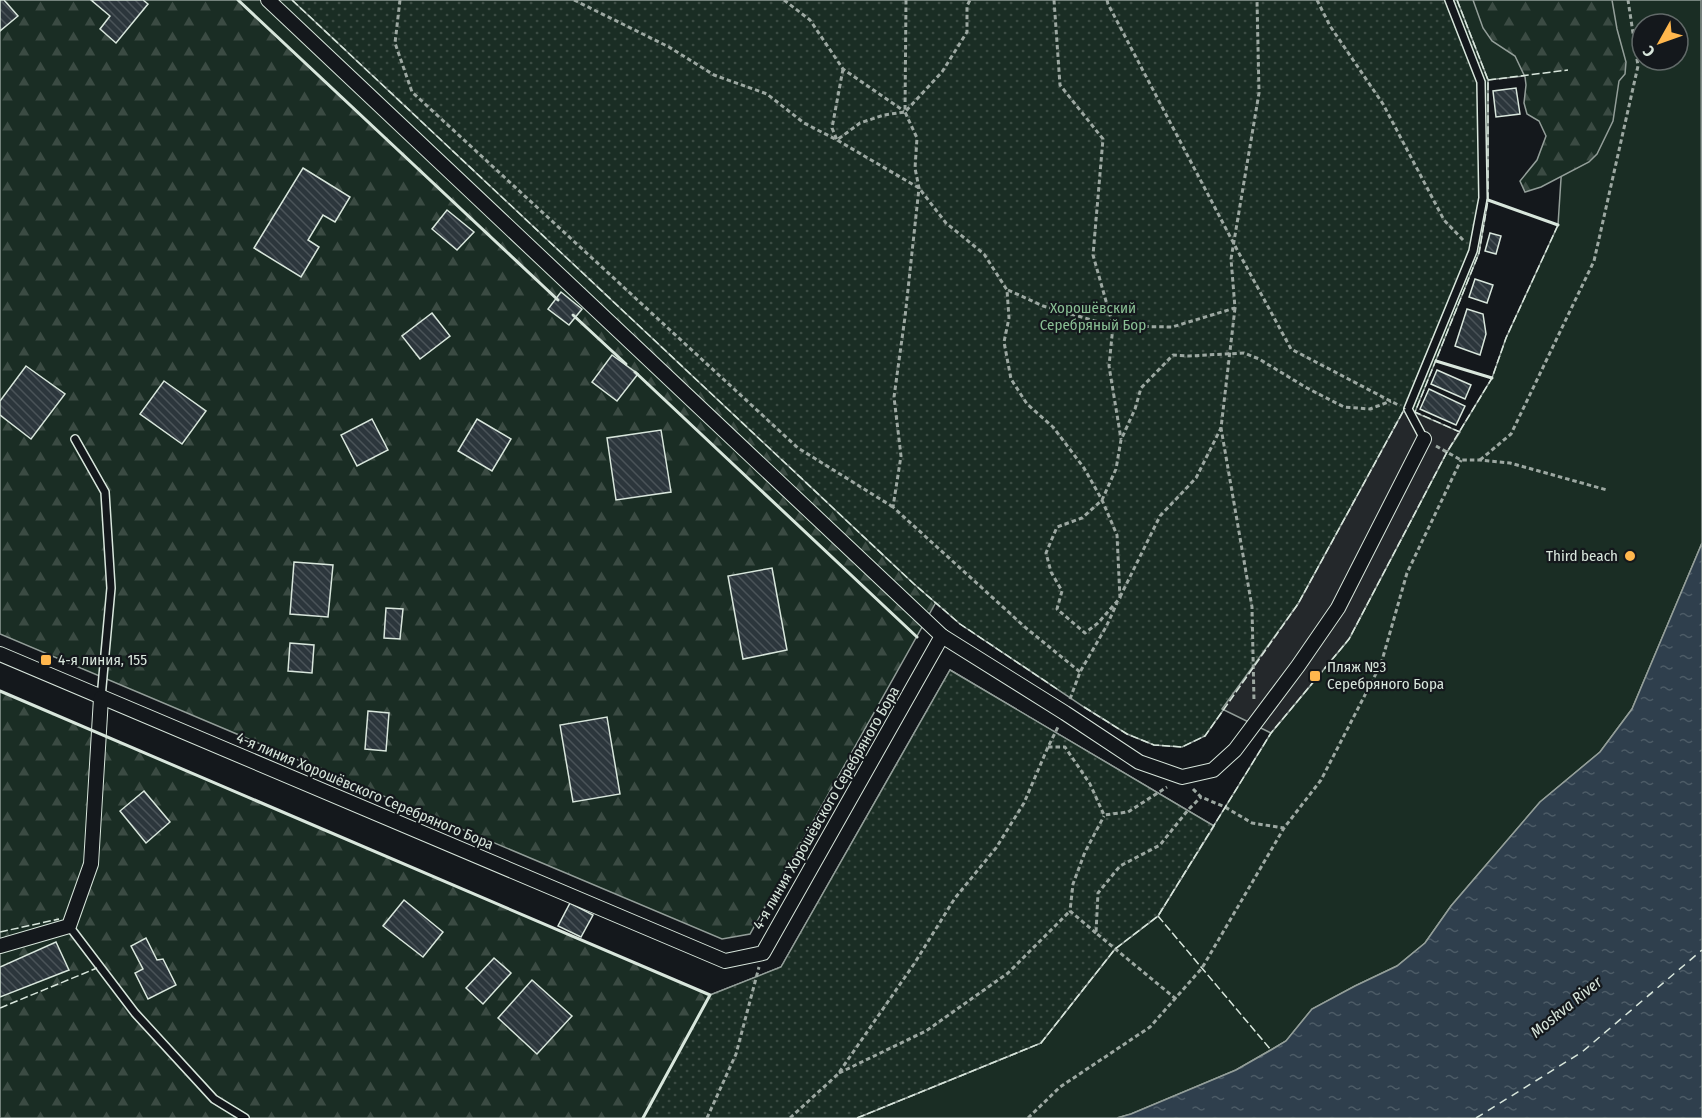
<svg xmlns="http://www.w3.org/2000/svg" width="1702" height="1118" font-family="'Fira Sans Condensed',sans-serif">
	<style>
		.green { fill: #1a2d24; stroke: #939e99; stroke-width: 1.5; fill-rule: evenodd }
		.forest { fill: url(#forest-firs); stroke: #939e99; stroke-width: 1.5 }
		.park { fill: url(#park-dots); stroke: #939e99; stroke-width: 1.5 }
		.parking { fill: #24282b; stroke: #939e99; stroke-width: 1.5 }
		.water { fill: url(#water-ripples); stroke: #939e99; stroke-width: 1.5 }
		.lines { fill: none; stroke-linecap: round; stroke-linejoin: round }
		.ferry { stroke: #d8e6dc; stroke-width: 1.5; stroke-dasharray: 8 6; stroke-linecap: butt }
		.building { fill: url(#building-back-hatch); stroke: #d8e6dc; stroke-width: 1.5 }
		.service-casing { stroke: #d8e6dc; stroke-width: 10 }
		.minor-casing { stroke: #d8e6dc; stroke-width: 16 }
		.path { stroke: #9da8a2; stroke-width: 3; stroke-dasharray: 4.5 3; stroke-linecap: butt }
		.service { stroke: #14181c; stroke-width: 7 }
		.minor { stroke: #14181c; stroke-width: 14 }
		.fence { stroke: #d8e6dc; stroke-width: 1.5; stroke-dasharray: 8 3; stroke-linecap: butt }
		.wall { stroke: #d8e6dc; stroke-width: 3 }
		.poi-dot { fill: #ffb74d; stroke: #14181c; stroke-width: 2 }
		.labels { text-anchor: middle; dominant-baseline: central; stroke-width: 4.5; stroke-linejoin: round; paint-order: stroke }
		.park-label { font-size: 15px; fill: #8ac095; stroke: #14181c }
		.poi-label { font-size: 15px; fill: #d8e6dc; stroke: #14181c; text-anchor: start }
		.street-label { font-size: 15px; fill: #d8e6dc; stroke: #14181c }
		.water-label { font-size: 16px; font-style: italic; fill: #d8e6dc; stroke: #14181c }
	</style>
	<defs>
		<pattern id="forest-firs" width="22" height="20" patternUnits="userSpaceOnUse" patternTransform="scale(1.5)"><rect width="22" height="20" fill="#1a2d24"/><path d="M5 1l3.5 6h-7zM16 11l3.5 6h-7z" fill="#3b4b43"/></pattern>
		<pattern id="park-dots" width="8" height="8" patternUnits="userSpaceOnUse" patternTransform="scale(1.5)"><rect width="8" height="8" fill="#1a2d24"/><path d="M2 2h.1M6 6h.1" fill="none" stroke="#3b4b43" stroke-width="1.8" stroke-linecap="round"/></pattern>
		<pattern id="water-ripples" width="26" height="14" patternUnits="userSpaceOnUse" patternTransform="scale(1.5)"><rect width="26" height="14" fill="#2f3f4d"/><path d="M2 4q2-2 4 0t4 0M15 11q2-2 4 0t4 0" fill="none" stroke="#4c5b66"/></pattern>
		<pattern id="building-back-hatch" width="6" height="6" patternUnits="userSpaceOnUse" patternTransform="scale(1.5)"><rect width="6" height="6" fill="#2c363c"/><path d="M-1 5l2 2M0 0l6 6M5-1l2 2" fill="none" stroke="#4a5358"/></pattern>
	</defs>
	<rect width="100%" height="100%" fill="#14181c"/>
	<path class="green" d="M1457 0H1701L1702 543 1632 709 1600 752 1540 802 1451 906 1425 943 1397 966 1355 986 1312 1009 1286 1041 1236 1070 1131 1114 1117 1118H857L1041 1043 1115 949 1158 916 1271 733 1349 639 1447 452 1492 378 1506 338 1558 225 1568 71 1488 80ZM1642 24H1678V60H1642Z"/>
	<g class="forest">
		<path d="M0 0H1161L940 595 750 934 722 939 0 634Z"/>
		<path d="M1473 0H1612L1617 29 1626 62 1625 74 1619 81 1613 121 1597 154 1589 162 1541 187 1525 192 1520 181 1537 160 1546 136 1539 121 1527 114 1524 103 1526 85 1525 77 1515 56 1492 41 1483 28Z"/>
		<path d="M950 670 1214 826 1158 916 1115 949 1041 1043 857 1118H0V691L710 995 781 967Z"/>
	</g>
	<g class="park">
		<path d="M292 0H1457L1488 80V200L1479 253 1415 412 1405 408 1298 604 1205 736 1182 747 1154 745 1127 734 1084 707 960 624 914 584Z"/>
		<path d="M950 670 1214 826 1158 916 1115 949 1041 1043 857 1118H643L710 995 781 967Z"/>
	</g>
	<path class="parking" d="M1405 408 1460 432 1447 452 1349 639 1271 733 1222 709 1298 604Z"/>
	<path class="water" d="M1702 543V1118H1117L1131 1114 1236 1070 1271 1050 1286 1041 1312 1009 1355 986 1397 966 1425 943 1451 906 1540 802 1600 752 1632 709Z"/>
	<g class="lines">
		<path class="ferry" d="M1476 1118 1582 1052 1702 950"/>
	</g>
	<g class="building">
		<path d="M0 0H4L18 16 0 31Z"/>
		<path d="M91 0H143L148 4 116 43 100 29 110 16Z"/>
		<path d="M1516 88 1520 114 1496 117 1493 91Z"/>
		<path d="M303 168 350 197 335 222 323 215 308 240 319 247 301 277 254 248Z"/>
		<path d="M447 210 474 232 457 250 432 229Z"/>
		<path d="M1490 233 1501 236 1496 254 1485 251Z"/>
		<path d="M1475 279 1493 285 1487 303 1469 297Z"/>
		<path d="M561 292 582 309 569 325 548 309Z"/>
		<path d="M1467 309 1483 314 1486 334 1480 355 1455 346Z"/>
		<path d="M432 313 450 336 420 359 402 336Z"/>
		<path d="M612 355 638 374 617 401 592 382Z"/>
		<path d="M26 366 65 394 31 439 0 415V401Z"/>
		<path d="M1437 370 1471 385 1465 399 1431 384Z"/>
		<path d="M164 381 206 411 182 444 140 414Z"/>
		<path d="M1429 389 1465 406 1456 425 1420 409Z"/>
		<path d="M372 419 388 450 357 466 341 435Z"/>
		<path d="M477 419 511 439 492 471 458 451Z"/>
		<path d="M661 430 671 492 616 500 607 438Z"/>
		<path d="M294 562 333 565 328 617 290 614Z"/>
		<path d="M772 568 787 650 743 659 728 576Z"/>
		<path d="M386 608 403 609 400 639 384 638Z"/>
		<path d="M290 643 314 645 312 673 288 671Z"/>
		<path d="M368 711 389 713 386 751 365 749Z"/>
		<path d="M607 717 620 794 573 802 560 725Z"/>
		<path d="M144 791 170 822 146 843 120 811Z"/>
		<path d="M404 900 443 932 423 957 383 926Z"/>
		<path d="M570 903 593 915 581 937 558 926Z"/>
		<path d="M146 938 157 960 163 959 176 985 148 999 135 973 143 969 131 946Z"/>
		<path d="M56 942 69 970 0 997V967Z"/>
		<path d="M494 958 511 973 483 1004 466 988Z"/>
		<path d="M532 980 572 1016 537 1054 498 1018Z"/>
	</g>
	<g class="lines">
		<defs>
			<g id="service">
				<path d="M75 439 105 492 111 588 101 698"/>
				<path d="M1424 439 1408 409 1473 251 1483 198 1481 82 1449 0"/>
				<path d="M69 926 135 1013 214 1099 245 1118"/>
			</g>
			<g id="minor">
				<path d="M268 0 942 636"/>
				<path d="M0 654 725 961 763 953 942 636 1065 713 1139 762 1182 777 1213 770 1235 750 1298 666 1338 608 1424 439"/>
				<path d="M0 946 69 926 91 864 101 698"/>
			</g>
		</defs>
		<use href="#service" class="service-casing"/>
		<use href="#minor" class="minor-casing"/>
		<g class="path">
			<path d="M400 0 395 43 412 92 798 448 893 507"/>
			<path d="M574 0 669 47 714 75 767 94 804 123 837 140 919 188 946 223 984 254 1007 290 1009 318 1004 342 1011 379 1027 404 1053 427 1084 468 1102 500 1117 535 1120 598 1098 623 1085 633 1057 609 1062 591 1051 572 1046 553 1057 527 1082 518 1102 500 1116 469 1121 440 1135 409 1141 388 1173 355 1189 356 1244 353 1259 359 1307 388 1344 407 1370 409 1391 401"/>
			<path d="M784 0 810 20 843 69 904 111"/>
			<path d="M906 0 905 112 917 138 915 168 919 188 905 317 894 397 901 456 893 507 1026 628 1080 672"/>
			<path d="M1054 0 1060 85 1103 139 1093 255 1113 326 1109 366 1121 439"/>
			<path d="M1107 0 1108 4 1234 244 1291 349 1400 406"/>
			<path d="M1317 0 1330 26 1383 104 1444 220 1464 241"/>
			<path d="M843 69 832 128 837 140 860 123 884 115 905 112 942 72 967 32V6L970 0"/>
			<path d="M1008 290 1043 306 1113 326 1172 327 1235 308 1231 259 1259 93 1257 0"/>
			<path d="M1235 308 1221 428 1252 607 1254 702"/>
			<path d="M1436 446 1461 460H1480L1510 463 1607 490"/>
			<path d="M1480 460 1511 434 1594 261 1638 66 1628 0"/>
			<path d="M1120 597 1160 516 1196 478 1221 428"/>
			<path d="M1070 699 1080 672 1106 627 1117 603"/>
			<path d="M1048 747H1065L1090 784 1104 815 1128 812 1167 787"/>
			<path d="M1193 789 1201 797 1225 807 1252 823 1284 828"/>
			<path d="M1096 933 1070 911 1073 884 1085 852 1104 816"/>
			<path d="M1176 999 1096 933 1098 893 1120 866 1160 845 1188 810 1201 797"/>
			<path d="M839 1073 926 1031 1008 973 1070 911"/>
			<path d="M707 1118 736 1054 759 967"/>
			<path d="M790 1118 838 1074 914 964 955 898 996 848 1024 803 1048 747 1059 725"/>
			<path d="M1028 1118 1060 1087 1150 1027 1202 968 1284 828 1321 780 1381 664 1407 573 1461 460"/>
		</g>
		<use href="#service" class="service"/>
		<use href="#minor" class="minor"/>
		<g class="fence">
			<path d="M292 0 914 584 960 624 1057 689"/>
			<path d="M1457 0 1488 80V200L1479 253 1415 412 1460 432"/>
			<path d="M1488 80 1568 70"/>
			<path d="M1084 707 1127 734 1154 745 1182 747 1205 736 1298 604 1405 408"/>
			<path d="M1158 916 1271 1050"/>
			<path d="M0 932 59 919"/>
			<path d="M0 1008 97 968"/>
			<path d="M857 1118 1041 1043 1115 949 1158 916 1271 733 1349 639 1447 452 1492 378 1506 338 1558 225"/>
		</g>
		<g class="wall">
			<path d="M238 0 558 300"/>
			<path d="M1488 200 1558 225"/>
			<path d="M573 315 626 364"/>
			<path d="M1436 361 1492 378"/>
			<path d="M635 372 917 637"/>
			<path d="M0 691 710 995 643 1118"/>
		</g>
	</g>
	<g class="poi-dot">
		<circle cx="1630" cy="556" r="6"/>
		<rect x="40" y="654" width="12" height="12" rx="3"/>
		<rect x="1309" y="670" width="12" height="12" rx="3"/>
	</g>
	<g class="labels">
		<g class="park-label">
			<text x="1093" y="308">Хорошёвский<tspan x="1093" dy="17">Серебряный Бор</tspan></text>
		</g>
		<g class="poi-label">
			<text x="1618" y="556" text-anchor="end">Third beach</text>
			<text x="58" y="660">4-я линия, 155</text>
			<text x="1327" y="667">Пляж №3<tspan x="1327" dy="17">Cеребряного Бора</tspan></text>
		</g>
		<g class="street-label">
			<text transform="translate(365 791) rotate(23)">4-я линия Хорошёвского Серебряного Бора</text>
			<text transform="translate(826 808) rotate(-60)">4-я линия Хорошёвского Серебряного Бора</text>
		</g>
		<g class="water-label">
			<text transform="translate(1566 1007) rotate(-39)">Moskva River</text>
		</g>
	</g>
	<g transform="translate(1660 42) rotate(230)"><circle r="28" fill="#14181c" stroke="#626a69" stroke-width="1.5"/>
	<path d="M0-4.5L10 22L0 15L-10 22Z" fill="#ffb74d"/>
	<text y="-9" font-size="16" font-weight="bold" text-anchor="middle" fill="#d8e6dc">С</text>
	</g>
</svg>
